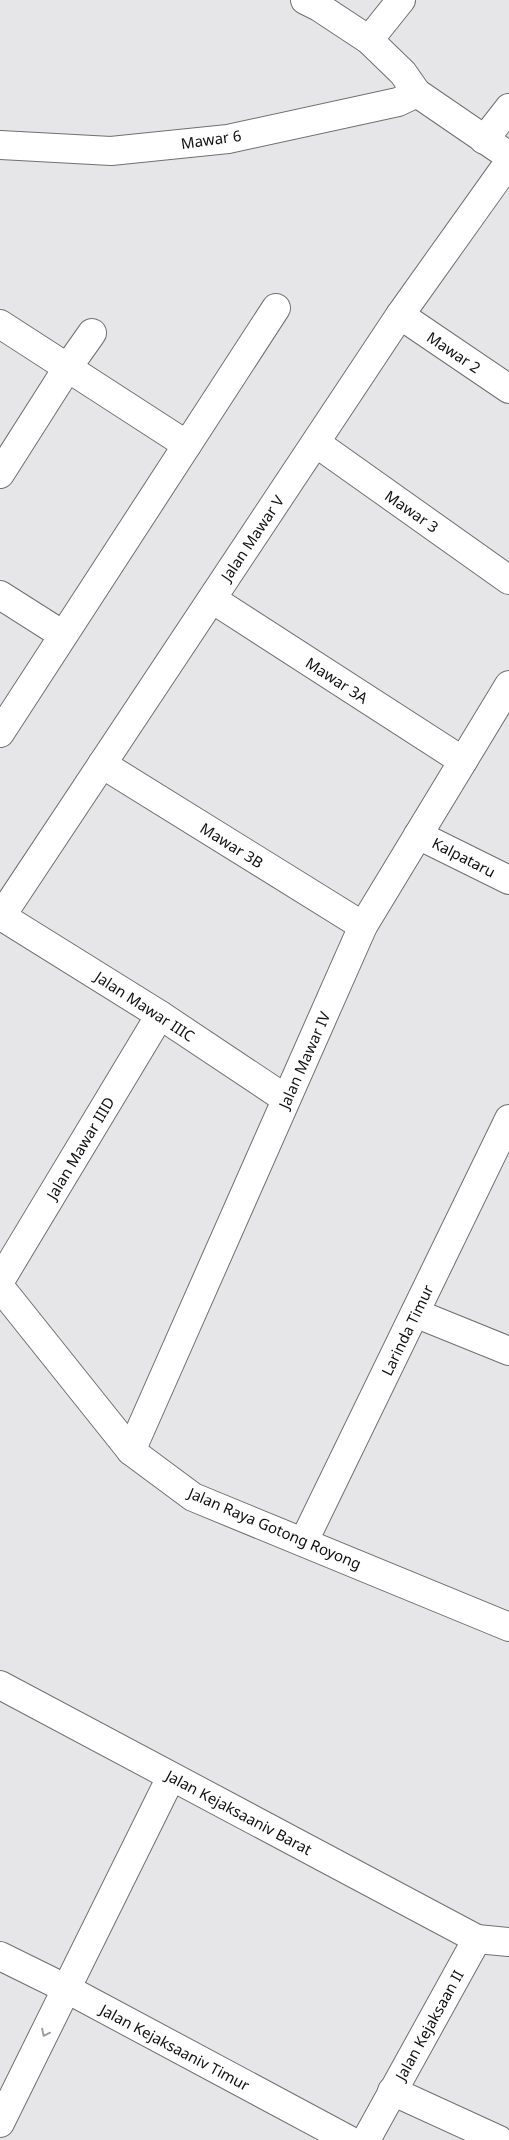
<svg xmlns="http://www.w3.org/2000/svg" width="509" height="2140" font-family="'Noto Sans',sans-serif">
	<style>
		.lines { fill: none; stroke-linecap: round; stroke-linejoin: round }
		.minor-casing { stroke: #707071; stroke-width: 30 }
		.minor { stroke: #fff; stroke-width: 28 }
		.oneway { stroke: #9f9f9f }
		.labels { text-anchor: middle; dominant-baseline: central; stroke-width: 4; stroke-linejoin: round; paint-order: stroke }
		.street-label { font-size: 15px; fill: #101010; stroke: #fff }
	</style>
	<rect width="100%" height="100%" fill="#e6e6e8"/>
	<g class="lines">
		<defs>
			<g id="minor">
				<path d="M305 0 319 7 369 40 403 73 417 93 509 156"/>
				<path d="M369 40 401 0"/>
				<path d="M484 140 509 108"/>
				<path d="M0 145 111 151 228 139 398 102 417 93"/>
				<path d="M400 315 509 389"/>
				<path d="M0 324 187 445"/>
				<path d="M316 443 509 580"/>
				<path d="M0 474 68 367 92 333"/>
				<path d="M0 595 63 635"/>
				<path d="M212 599 463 761"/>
				<path d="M0 733 276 308"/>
				<path d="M102 764 363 926"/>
				<path d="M418 835 509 880"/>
				<path d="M1 916 160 1015 286 1099"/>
				<path d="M0 918 400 315 509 162"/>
				<path d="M0 1281 160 1015"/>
				<path d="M0 1287 131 1451 193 1497 509 1627"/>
				<path d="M415 1313 509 1351"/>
				<path d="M131 1451 363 926 509 685"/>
				<path d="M304 1541 509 1119"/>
				<path d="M0 1685 477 1939"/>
				<path d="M0 1956 67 1989 349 2140"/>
				<path d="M392 2091 499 2140"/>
				<path d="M0 2123 171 1777"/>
				<path d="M366 2140 477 1939 509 1942"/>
			</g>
		</defs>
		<use href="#minor" class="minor-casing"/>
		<use href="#minor" class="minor"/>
	</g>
	<defs><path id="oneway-chevron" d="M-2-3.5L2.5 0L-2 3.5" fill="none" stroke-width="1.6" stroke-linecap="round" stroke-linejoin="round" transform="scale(1.25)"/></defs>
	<use class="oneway" href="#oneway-chevron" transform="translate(45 2033) rotate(116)"/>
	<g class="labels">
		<g class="street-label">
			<text transform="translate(211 139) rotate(-8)">Mawar 6</text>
			<text transform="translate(454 352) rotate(34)">Mawar 2</text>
			<text transform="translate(412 511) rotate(35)">Mawar 3</text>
			<text transform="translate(252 538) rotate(-56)">Jalan Mawar V</text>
			<text transform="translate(337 680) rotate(33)">Mawar 3A</text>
			<text transform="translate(232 845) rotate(32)">Mawar 3B</text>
			<text transform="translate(464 857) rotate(27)">Kalpataru</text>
			<text transform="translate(145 1006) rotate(33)">Jalan Mawar IIIC</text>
			<text transform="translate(304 1060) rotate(-66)">Jalan Mawar IV</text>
			<text transform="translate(80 1148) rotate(-59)">Jalan Mawar IIID</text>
			<text transform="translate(407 1330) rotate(-64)">Larinda Timur</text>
			<text transform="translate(275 1528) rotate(23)">Jalan Raya Gotong Royong</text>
			<text transform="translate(239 1812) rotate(28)">Jalan Kejaksaaniv Barat</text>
			<text transform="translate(429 2025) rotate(-61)">Jalan Kejaksaan II</text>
			<text transform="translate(175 2047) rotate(28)">Jalan Kejaksaaniv Timur</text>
		</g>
	</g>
</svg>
